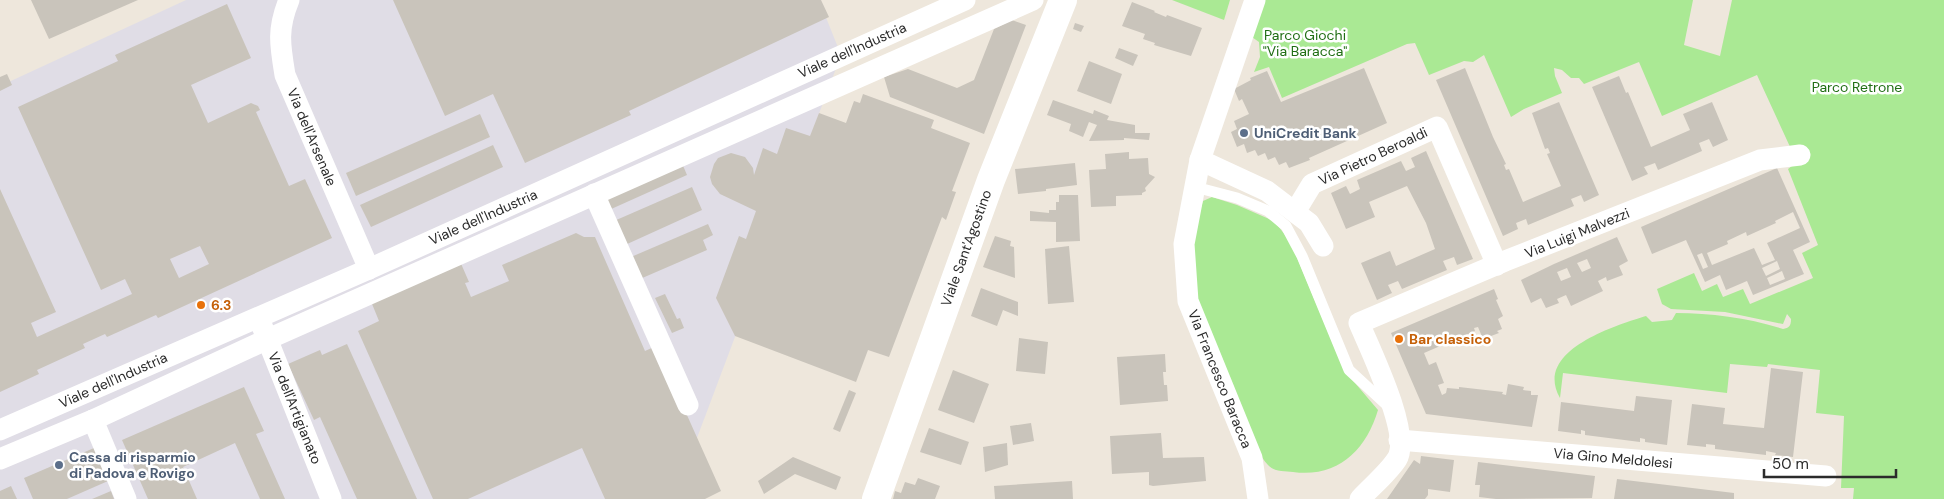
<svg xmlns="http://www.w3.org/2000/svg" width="1944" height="499" font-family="'DM Sans',sans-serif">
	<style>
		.industrial { fill: #e0dde6 }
		.green { fill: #aae994 }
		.building { fill: #c9c4bb; fill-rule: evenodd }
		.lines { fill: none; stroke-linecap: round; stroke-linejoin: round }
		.lane { stroke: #fff; stroke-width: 11 }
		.street { stroke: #fff; stroke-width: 21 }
		.secondary { stroke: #fff; stroke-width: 28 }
		.service-dot { fill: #5c6f8a; stroke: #fff; stroke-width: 2 }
		.food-dot { fill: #e8710a; stroke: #fff; stroke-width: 2 }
		.labels { text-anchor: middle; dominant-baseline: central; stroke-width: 5; stroke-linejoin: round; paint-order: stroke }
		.park-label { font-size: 14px; fill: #206e14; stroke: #fff }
		.street-label { font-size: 14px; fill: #2b2b2b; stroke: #fff }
		.service-label { font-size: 14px; font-weight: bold; fill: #4e5e75; stroke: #fff; text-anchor: start }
		.food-label { font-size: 14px; font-weight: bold; fill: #c56008; stroke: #fff; text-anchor: start }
	</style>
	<rect width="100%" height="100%" fill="#eee7dc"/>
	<path class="industrial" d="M186 0H819L841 55 674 499H0V86Z"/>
	<g class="green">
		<path d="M1172 0H1230L1224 20Z"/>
		<path d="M1262 0H1693L1684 45 1720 56 1732 0H1944V499H1853L1854 488H1841L1844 416 1816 413 1820 370 1768 364 1767 367 1730 364 1727 393 1563 373 1560 398C1533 351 1614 326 1646 316L1652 322 1672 320 1676 313C1711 313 1749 318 1783 329 1789 328 1791 326 1791 319L1787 314 1783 324 1725 312 1671 309 1662 304 1657 289 1694 273 1702 291 1717 284 1723 297 1743 289 1750 304 1813 278 1802 253 1818 245 1788 169 1797 162 1757 75 1662 116 1639 62 1584 84 1579 78H1571L1562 70 1554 68 1555 76 1562 93 1524 109 1511 117 1484 55 1473 62 1464 61 1429 75 1415 43 1407 44 1282 98 1269 67 1254 72 1260 57 1259 42 1249 35Z"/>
		<path d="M1212 197 1237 205 1274 221 1290 241 1344 370 1378 410C1366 451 1337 478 1293 472 1285 471 1274 472 1268 465 1252 447 1241 412 1233 390 1220 358 1202 325 1196 291 1193 276 1192 257 1192 242 1193 229 1199 214 1203 201Z"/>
	</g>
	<g class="building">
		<path d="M31 0H138L49 39Z"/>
		<path d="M393 0H821L829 17 629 111 631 115 525 163 493 94 445 116Z"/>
		<path d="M1132 2 1155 11 1154 12 1166 17 1167 15 1202 28 1191 56 1154 45 1155 43 1143 39 1145 34 1122 26Z"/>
		<path d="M227 4 251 58 191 85 208 123 251 103 258 106 260 110 256 112 289 186 305 179 332 238 158 318 156 315 107 337 105 334 83 344 85 348 37 370 39 374 0 392V189L56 312 31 323 37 337 132 294 125 279 101 290 18 107 118 61 115 55ZM200 246 209 264 179 278 170 259Z"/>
		<path d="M1012 20 1026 25 984 134 890 97 884 77 908 69 957 88 974 80 994 29Z"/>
		<path d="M1075 23 1084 26 1081 32 1073 29Z"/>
		<path d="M1119 48 1138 55 1133 66 1115 58Z"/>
		<path d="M1089 61 1122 74 1111 104 1077 91Z"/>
		<path d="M1364 68 1387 123 1309 158 1310 160 1289 168 1286 162 1279 165 1275 157 1268 160 1265 153 1258 156 1255 150 1247 153 1244 144 1237 147 1231 132 1237 129 1234 121 1249 114 1242 99 1239 101 1234 89 1251 80 1250 78 1267 71 1281 102Z"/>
		<path d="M1465 68 1493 137 1506 164 1504 165 1506 170 1509 169 1523 202 1561 186 1547 154 1550 153 1548 148 1545 149 1532 113 1559 102 1599 195 1584 202 1581 195 1571 199 1574 206 1528 225 1526 219 1516 223 1518 229 1503 236 1436 80Z"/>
		<path d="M7 74 12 85 0 91V77Z"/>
		<path d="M1619 76 1626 93 1628 92 1651 147 1690 130 1683 114 1712 102 1728 140 1713 147 1709 139 1699 143 1702 151 1658 170 1655 163 1644 167 1648 174 1632 181 1592 87Z"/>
		<path d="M863 94 934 120 931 128 970 143 952 191 956 192 946 220 942 217 889 357 868 350 856 382 735 336 716 298 739 236 746 239 756 211 720 194 712 184 710 177 714 164 718 158 731 153 745 157 753 168 754 175 763 148 777 154 786 128 810 136 819 113 846 123 854 101 860 103Z"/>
		<path d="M1053 100 1093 114 1094 110 1109 116 1107 120 1135 125V133H1150L1149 140 1124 138V140L1089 141 1097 125 1089 122 1083 137 1069 131 1071 124 1047 115Z"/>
		<path d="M480 114 490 137 356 196 346 173Z"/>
		<path d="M493 145 503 167 371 227 360 205Z"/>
		<path d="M1426 151 1473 259 1457 265 1454 257 1443 261 1447 270 1402 289 1398 281 1388 285 1392 293 1377 300 1361 263 1390 251 1396 266 1435 249 1426 223 1407 186 1369 202 1375 217 1346 229 1331 193 1346 186 1350 194 1360 189 1357 180 1401 161 1406 171 1415 167 1411 158Z"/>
		<path d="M1129 152V159L1148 158 1149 174 1155 177 1145 188 1146 191 1142 193V195L1116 196V206L1091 207 1089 170 1106 169 1105 154Z"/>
		<path d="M681 161 687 175 609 210 603 196Z"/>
		<path d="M1075 163 1077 185 1046 189V191L1018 194 1015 169Z"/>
		<path d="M1777 168 1810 242 1793 250 1804 274 1753 295 1747 281 1726 290 1720 275 1705 282 1686 240 1652 254 1641 227ZM1793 212 1800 228 1767 243 1775 260 1762 265 1754 248 1712 265 1707 253 1728 244 1727 241 1746 232 1747 236 1776 223 1775 221ZM1702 253 1708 267 1703 269 1697 255ZM1777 261 1780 269 1766 276 1762 268ZM1782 271 1785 279 1770 285 1767 278Z"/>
		<path d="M692 187 702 210 625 245 614 221Z"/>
		<path d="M1059 195H1078L1080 241 1056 242V222L1030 221V211L1049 213V210H1056V202H1059Z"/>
		<path d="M708 224 713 235 703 240 707 250 640 279 631 257Z"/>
		<path d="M576 233 584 237H595L645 351 656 346 721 491 705 499H605L582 448 468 499H433L358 331 379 321 370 299 459 259 469 282 465 283 471 297 509 281 502 265Z"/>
		<path d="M995 236 1011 241 1010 246 1014 247 1015 278 983 267Z"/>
		<path d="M1617 237 1628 261 1619 266 1623 275 1607 281 1606 277 1598 281 1603 291 1571 306 1566 295 1557 299 1559 303 1546 308 1541 298 1531 303 1521 280 1554 264ZM1587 259 1591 268 1582 272 1577 263ZM1567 268 1571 277 1561 281 1557 272Z"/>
		<path d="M1069 246 1074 302 1048 304 1045 249Z"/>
		<path d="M981 288 1018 302V316L1003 310 997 326 971 316Z"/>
		<path d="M1494 289 1498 299 1496 300 1503 316 1498 319 1502 329 1497 331 1499 333 1483 339 1478 327 1474 328 1475 331 1424 353 1429 365 1436 362 1444 383 1438 385 1442 395 1446 393 1447 388 1459 389V387L1503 392 1502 394 1506 395 1508 384 1524 387 1523 390 1531 391V395H1538L1532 427 1426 414 1391 333Z"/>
		<path d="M665 294 677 319 680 318 684 328 672 333 655 298Z"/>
		<path d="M1019 338 1048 342 1045 374 1016 371Z"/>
		<path d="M347 344 417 499H357L320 417 314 420 288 364 320 350 322 355Z"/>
		<path d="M1165 354 1166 372H1163L1164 385H1167L1168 401 1120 405 1117 357Z"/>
		<path d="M1771 368 1803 372 1793 457 1775 455 1776 453 1766 451V455L1715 449V445L1706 444V447L1687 445 1692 404 1725 408 1723 424 1764 428Z"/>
		<path d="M953 370 989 384 974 423 938 410Z"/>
		<path d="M244 387 264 431 256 434 285 499H260L235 443 183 467 197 499H148L122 440Z"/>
		<path d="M849 390 856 393 840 432 833 429Z"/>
		<path d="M1636 396 1672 400 1667 445 1645 442V439L1640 438V442L1585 435V431L1581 430V434L1558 431 1561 402 1634 411Z"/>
		<path d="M1031 423 1034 441 1013 445 1010 426Z"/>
		<path d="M929 428 969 442 961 465 920 452Z"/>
		<path d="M1161 433 1163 458 1204 457 1206 481 1153 486 1149 485V472L1112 474 1110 436Z"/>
		<path d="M1007 443 1008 465 985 472 983 447Z"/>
		<path d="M94 448 108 481 67 499H33L24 478Z"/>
		<path d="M1421 456 1454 460 1450 492 1428 489V495L1425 499H1387L1414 460 1420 464Z"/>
		<path d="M793 457 841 477 836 490 795 474 764 494 758 481Z"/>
		<path d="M1478 462 1595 476 1592 498 1496 499 1479 497 1480 485H1475Z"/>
		<path d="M918 478 940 486 935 499H893L895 491 901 493 905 482 915 485Z"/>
		<path d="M1617 479 1734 493V499H1614Z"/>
		<path d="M1072 481 1073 499H995L994 486Z"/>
		<path d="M11 486 17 499H0V491Z"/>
		<path d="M111 491 114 499H92Z"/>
	</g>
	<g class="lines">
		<path class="lane" d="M1195 187 1237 198 1268 211 1286 226 1302 256 1349 370 1388 406"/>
		<g class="street">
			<path d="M289 0C277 29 280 45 285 75L369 269"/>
			<path d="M1255 0 1200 160 1184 244 1188 301 1252 458 1258 499"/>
			<path d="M1200 160 1267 191 1309 223 1323 246"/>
			<path d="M594 194 688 405"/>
			<path d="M1295 212 1312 184 1437 127 1497 265"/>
			<path d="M262 326 331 499"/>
			<path d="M93 420 126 499"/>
			<path d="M0 430 369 269 965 0"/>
			<path d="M1399 440 1826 476"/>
			<path d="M0 459 93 420 268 339 1033 0"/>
			<path d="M1360 499C1371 487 1388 473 1397 459 1412 435 1370 349 1359 323L1505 261 1760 160 1800 155"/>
		</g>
		<path class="secondary" d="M876 499 991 180 1063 0"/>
	</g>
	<g class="service-dot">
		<circle cx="1244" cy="133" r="5"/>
		<circle cx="59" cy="465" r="5"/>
	</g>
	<g class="food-dot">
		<circle cx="201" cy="305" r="5"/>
		<circle cx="1399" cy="339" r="5"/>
	</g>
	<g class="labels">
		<g class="park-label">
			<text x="1305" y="35">Parco Giochi<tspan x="1305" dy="16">"Via Baracca"</tspan></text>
			<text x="1857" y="87">Parco Retrone</text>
		</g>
		<g class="street-label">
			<text transform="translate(852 50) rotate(-24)">Viale dell'Industria</text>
			<text transform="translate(312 137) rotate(67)">Via dell'Arsenale</text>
			<text transform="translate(1373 156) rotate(-25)">Via Pietro Beroaldi</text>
			<text transform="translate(483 217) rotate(-24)">Viale dell'Industria</text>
			<text transform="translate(1577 233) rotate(-22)">Via Luigi Malvezzi</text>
			<text transform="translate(966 248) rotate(-70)">Viale Sant'Agostino</text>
			<text transform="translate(1220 379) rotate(68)">Via Francesco Baracca</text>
			<text transform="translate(113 380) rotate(-24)">Viale dell'Industria</text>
			<text transform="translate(295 408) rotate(68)">Via dell'Artigianato</text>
			<text transform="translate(1613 458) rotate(5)">Via Gino Meldolesi</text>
		</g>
		<g class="service-label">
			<text x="1254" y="133">UniCredit Bank</text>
			<text x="69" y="457">Cassa di risparmio<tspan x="69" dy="16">di Padova e Rovigo</tspan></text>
		</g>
		<g class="food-label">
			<text x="211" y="305">6.3</text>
			<text x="1409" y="339">Bar classico</text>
		</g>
	</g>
	<path d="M1764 469v8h132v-8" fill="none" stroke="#2b2b2b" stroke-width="2.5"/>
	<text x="1772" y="469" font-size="15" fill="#2b2b2b" stroke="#ffffff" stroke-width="4" paint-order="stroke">50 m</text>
</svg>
